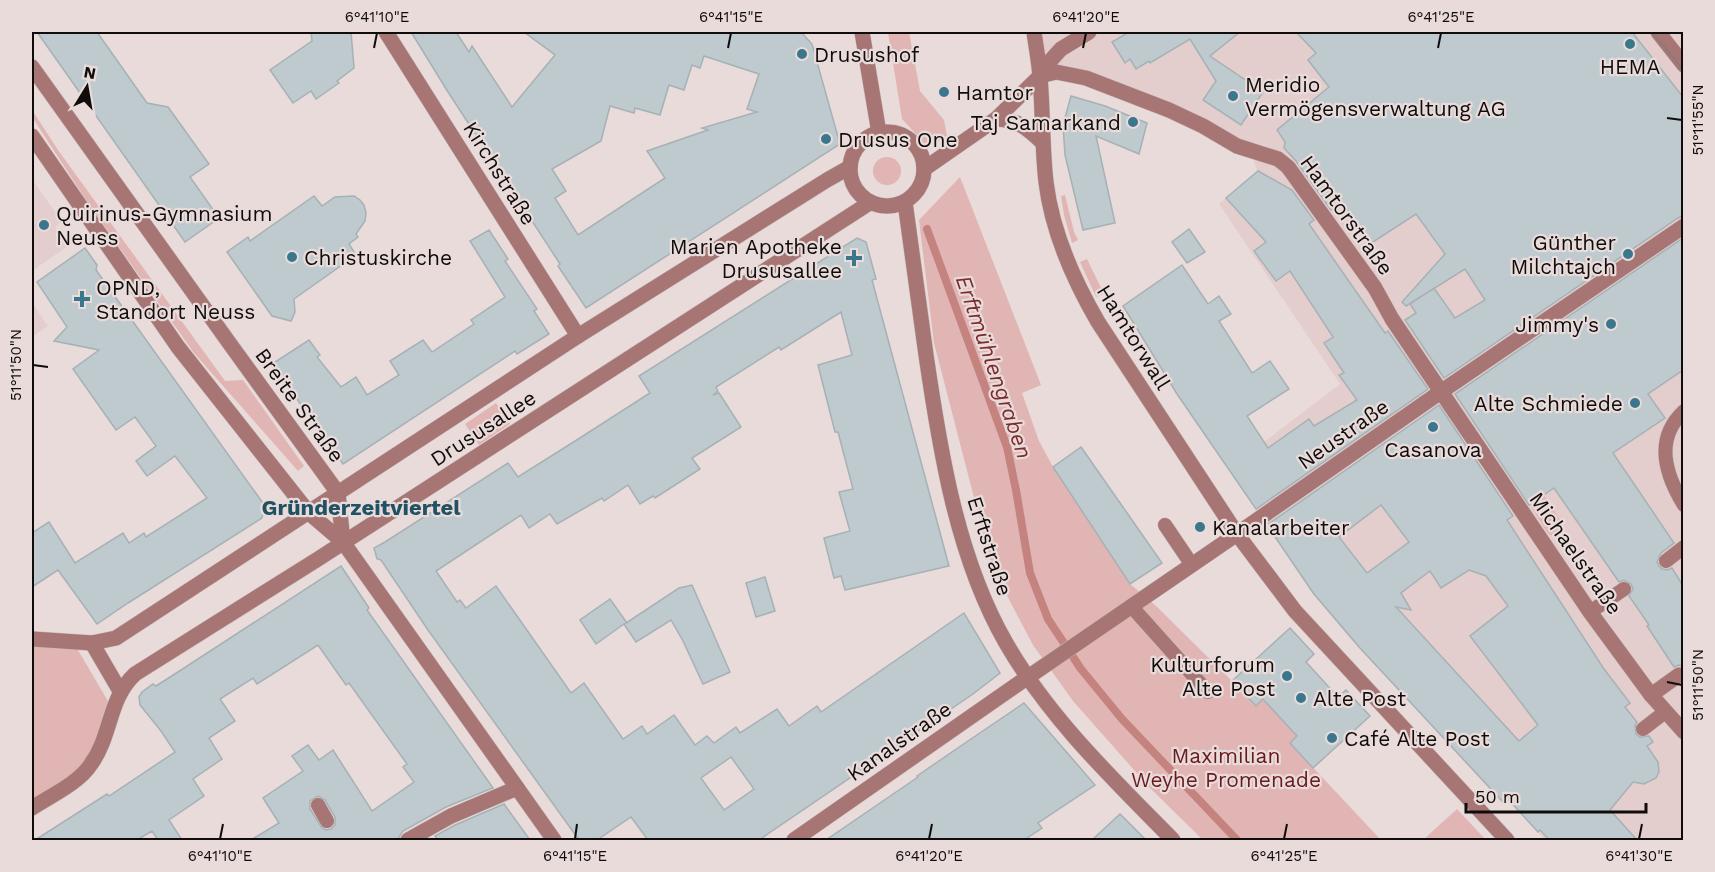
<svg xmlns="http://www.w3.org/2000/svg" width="1715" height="872" font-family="'Work Sans',sans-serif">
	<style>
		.built { fill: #e4cecd }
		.green { fill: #e1b5b3 }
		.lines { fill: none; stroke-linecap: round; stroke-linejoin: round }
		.stream { stroke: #c58380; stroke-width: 8 }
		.building { fill: #becace; stroke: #a6b1b5; stroke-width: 1.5; fill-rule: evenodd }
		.service-casing { stroke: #c5bab9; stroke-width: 15 }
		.pedestrian-casing { stroke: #c5bab9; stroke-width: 16 }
		.minor-casing { stroke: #c5bab9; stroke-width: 16 }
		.service { stroke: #a77573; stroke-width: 14 }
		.pedestrian { stroke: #a77573; stroke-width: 15 }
		.minor { stroke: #a77573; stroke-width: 15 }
		.tram { stroke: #847c7b; stroke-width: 1.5 }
		.ticks { fill: none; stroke: #100c0b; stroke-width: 2 }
		.poi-dot { fill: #3a778d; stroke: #e8dbda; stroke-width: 2 }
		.labels { text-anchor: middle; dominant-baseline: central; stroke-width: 4.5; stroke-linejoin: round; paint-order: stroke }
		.poi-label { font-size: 21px; fill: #100c0b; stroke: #e8dbda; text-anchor: start }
		.street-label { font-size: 21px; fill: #100c0b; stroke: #e8dbda }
		.park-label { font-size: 21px; fill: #6a1a1f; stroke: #e8dbda }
		.water-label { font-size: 22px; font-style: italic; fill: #7c2b2e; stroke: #e8dbda }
		.neighbourhood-label { font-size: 22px; font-weight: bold; fill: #215264; stroke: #e8dbda }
		.neatline { fill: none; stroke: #100c0b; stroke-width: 2 }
		.ticks-label { font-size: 15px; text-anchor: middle; fill: #100c0b }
	</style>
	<rect width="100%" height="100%" fill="#e8dbda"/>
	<g class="built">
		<path d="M1037 32H1683V840H1545L1508 801 1504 805 1348 636 1311 592 1227 466 1264 442 1340 384 1219 204 1257 171 1252 153 1083 80 1042 79Z"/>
		<path d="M32 179 60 219V223L55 227 68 246 32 271Z"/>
		<path d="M32 303 48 326 32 337Z"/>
	</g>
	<g class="green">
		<path d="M888 32H909L920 91 944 120 947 136 933 145H926L902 119Z"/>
		<path d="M32 110 58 150 225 381 243 380 304 466 298 471 194 353 94 212 32 117Z"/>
		<circle cx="887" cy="171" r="14"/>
		<path d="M960 177 1041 385 1022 393 1039 441 1053 467 1130 584 1155 605 1232 681 1255 706 1263 699 1297 736 1290 743 1381 840H1203L1150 788 1073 701 1033 645 992 567 934 343 919 220Z"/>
		<path d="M1065 195 1074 232 1078 240 1072 243 1064 215 1061 196Z"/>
		<path d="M1087 259 1104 294 1096 297 1080 262Z"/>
		<path d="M496 403 510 424 479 445 465 424Z"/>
		<path d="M1544 495 1562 523 1561 530 1555 536 1550 535 1547 532 1530 505Z"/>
		<path d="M32 642 75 645 112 708 90 763 32 806Z"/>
		<path d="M1457 809 1486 840H1423Z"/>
	</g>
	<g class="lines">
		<path class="stream" d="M927 229 1007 447 1016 490 1030 573 1048 619 1081 669 1122 719 1237 840"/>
	</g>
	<g class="building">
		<path d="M37 32H97L147 103 168 107 209 164 190 177 219 218 185 242Z"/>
		<path d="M311 32H351L354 68 337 81 339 83 316 99 311 91 293 103 270 70 312 41Z"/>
		<path d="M411 32H456L469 52 472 46 512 107 555 55 524 32H801L812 44 840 144 586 308 558 266 560 264 448 92ZM704 56 759 74 747 109 757 112 702 128 708 130 647 151 665 178 578 235 555 198 566 191 552 169 601 141 610 106 634 113 635 108 660 115 669 85 684 90 692 65 700 68Z"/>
		<path d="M1129 32H1240L1210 56 1263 92 1241 125 1203 100 1216 81 1190 39 1150 63 1149 61 1136 69 1130 59 1125 63 1112 42Z"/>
		<path d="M1296 32H1632L1683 97V216L1678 218 1444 378 1405 320 1416 313 1410 304 1434 288 1455 318 1485 300 1465 269 1406 306 1402 302 1445 254 1416 214 1370 244 1342 202 1331 210 1296 161 1284 148 1285 142 1277 130 1329 87 1308 60 1316 53Z"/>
		<path d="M1071 96 1105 106 1147 123 1139 154 1096 136 1115 223 1083 230 1065 155 1063 125Z"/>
		<path d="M1258 171 1292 190 1314 220 1309 224 1385 333 1388 331 1428 389 1256 509 1177 394 1123 306 1182 265 1208 304 1219 296 1231 314 1219 321 1252 373 1270 361 1289 389 1247 416 1268 448 1309 419 1314 426 1357 400 1339 375 1344 373 1324 343 1333 337 1290 271 1276 281 1254 251 1266 242 1226 198Z"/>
		<path d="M314 196 322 206 335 197 354 196 360 200 364 205 366 213 365 221 356 234 358 237 349 244 356 255 294 299 295 312 291 321 272 316 227 252 248 237 250 241Z"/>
		<path d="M1189 229 1205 252 1187 263 1172 242Z"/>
		<path d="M489 230 508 259 505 261 537 309 534 311 549 334 517 354 515 351 343 464 272 364 309 340 320 355 317 357 341 387 356 377 367 395 399 375 390 361 423 340 432 352 474 324 471 320 505 297 470 241Z"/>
		<path d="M857 238 866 242 876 279 872 280 949 566 845 590 841 576 834 578 824 538 850 531 839 492 853 489 838 432H835L818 365 852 355 841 312 781 350 779 347 716 387 718 391 713 395 719 393 741 427 692 458 700 469 655 498 653 496 640 504 628 485 604 501 602 498 557 524 550 514 529 528 521 515 436 571 457 602 460 600 466 608 496 586 571 693 584 683 623 739 642 726 647 734 674 715 695 745 707 736 714 743 736 727 740 733 777 709 789 726 817 706 821 712 964 613 1000 673 973 694 759 840H648L631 817 597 840H579L428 630 381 560 377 559 374 548 385 542 508 463 518 477 583 436 650 393 639 376ZM731 757 754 789 724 810 701 778Z"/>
		<path d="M1683 238V370L1648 394 1665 418 1613 453 1674 543 1661 553 1657 562 1659 566 1662 569 1667 570 1672 568 1683 586V666L1679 665 1674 667 1647 626 1649 625 1629 596 1633 589 1631 584 1624 580 1619 582 1554 488 1529 505 1455 394Z"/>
		<path d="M85 248 97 265 96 270 265 506 262 518 128 603 97 624 58 570 32 587V533L49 522 75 563 123 533 129 543 144 533 146 537 207 498 175 456 147 476 136 461 156 446 135 417 116 430 73 369 99 350 54 341 67 327 37 282Z"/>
		<path d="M1439 405 1513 516 1507 520 1604 669 1630 703 1625 707 1637 722 1635 726 1636 734 1640 737 1649 736 1653 742 1647 746 1658 762 1659 772 1656 778 1644 784 1633 782 1610 810 1637 840H1549L1540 830 1538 832 1508 799 1503 802 1360 648 1314 594 1267 525ZM1381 505 1409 542 1367 573 1339 537ZM1469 570 1486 576 1508 606 1470 636 1538 725 1519 741 1396 607 1411 610 1401 593 1430 571 1441 588Z"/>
		<path d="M1081 447 1162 563 1130 584 1053 467Z"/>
		<path d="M341 566 369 608 367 610 493 788 446 807 403 831 397 840H251L279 823 263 798 303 771 292 756 308 745 319 760 333 750 372 811 414 782 403 767 407 764 349 683 346 685 318 645 257 684 253 678 220 699 235 721 209 738 222 759 193 779 204 796 169 820 182 840H158L152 831 137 840H35L107 794 109 796 175 752 161 731 140 705 139 697 142 692 153 684 156 686 181 670ZM318 796 325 800 335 817V825L331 829 326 830 322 828 310 809V801Z"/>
		<path d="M765 577 775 611 756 617 746 583Z"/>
		<path d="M692 585 730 672 703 684 683 641 671 620 636 642 624 624 596 644 580 620 610 599 627 623H626L679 588Z"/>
		<path d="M1290 628 1314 654 1306 662 1338 697 1346 690 1370 716 1313 768 1290 743 1297 736 1263 699 1256 706 1232 681Z"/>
		<path d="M1024 703 1095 785 1038 823 1042 828 1024 840H826L918 777 917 776 968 741Z"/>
		<path d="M504 804 530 840H438L435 836 455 825Z"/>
		<path d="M1120 814 1146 840H1092Z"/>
	</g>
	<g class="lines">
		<defs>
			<g id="service">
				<path d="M1684 411C1654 439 1665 474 1684 505"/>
				<path d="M1165 525 1192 565"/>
				<path d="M1666 561 1684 547"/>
				<path d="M1131 606 1208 692"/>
				<path d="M1590 612 1624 589"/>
				<path d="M1643 729 1665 712"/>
				<path d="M318 805 327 821"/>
			</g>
			<g id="pedestrian">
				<path d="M1658 32 1684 65"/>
				<path d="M1237 534 1442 391 1684 226"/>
				<path d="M1651 695 1679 675"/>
			</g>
			<g id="minor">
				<path d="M386 32 578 336"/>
				<path d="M862 32 879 133"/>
				<path d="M1034 32C1036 47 1039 62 1040 77 1043 112 1042 147 1046 182 1052 232 1073 279 1098 322L1237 534 1295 611 1507 840"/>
				<path d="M32 67 230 344 338 493 343 542"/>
				<path d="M1040 76 1056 72 1086 78 1169 110 1203 126 1237 146 1278 159 1288 167 1375 288 1392 319 1590 612 1651 695 1684 732"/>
				<path d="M996 119C1019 120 1027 128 1043 143"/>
				<circle cx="887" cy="169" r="37"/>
				<path d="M32 136 178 347 309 513 343 542 554 840"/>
				<path d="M924 169 996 119 1040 76 1051 60 1061 49 1089 32"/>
				<path d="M905 202C912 253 919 304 926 355 940 451 957 558 1006 643 1049 718 1113 779 1173 840"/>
				<path d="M32 639 92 643 116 638 578 336 827 180 850 167"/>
				<path d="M92 643 120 691"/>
				<path d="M32 808C50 796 79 783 91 764 112 735 108 699 135 674L318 559 871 202"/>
				<path d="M408 840 451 816 517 788"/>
				<path d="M794 840 1015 686 1237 534"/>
			</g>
		</defs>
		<use href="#service" class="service-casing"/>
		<use href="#pedestrian" class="pedestrian-casing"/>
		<use href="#minor" class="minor-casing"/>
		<use href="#service" class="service"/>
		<use href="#pedestrian" class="pedestrian"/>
		<use href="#minor" class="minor"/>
		<path class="tram" d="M1652 32 1684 71"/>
	</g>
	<path class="ticks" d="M374 48 377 33M728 48 731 33M1083 48 1086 33M1438 48 1441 33M1667 118 1682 120M33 365 48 367M1667 682 1682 685M220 839 223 824M575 839 577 824M929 839 932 824M1284 839 1287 824M1639 839 1642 824"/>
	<g class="poi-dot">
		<circle cx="1630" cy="44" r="6"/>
		<circle cx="802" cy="54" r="6"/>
		<circle cx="944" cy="92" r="6"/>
		<circle cx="1233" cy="96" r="6"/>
		<circle cx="1133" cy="122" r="6"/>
		<circle cx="826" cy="139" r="6"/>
		<circle cx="44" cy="225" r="6"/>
		<circle cx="1628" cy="254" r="6"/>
		<circle cx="292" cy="257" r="6"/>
		<path d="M851 249h6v6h6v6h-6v6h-6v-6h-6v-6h6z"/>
		<path d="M79 290h6v6h6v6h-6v6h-6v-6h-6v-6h6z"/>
		<circle cx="1611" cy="324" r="6"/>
		<circle cx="1635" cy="403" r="6"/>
		<circle cx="1433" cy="427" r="6"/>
		<circle cx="1200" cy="527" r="6"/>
		<circle cx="1287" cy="676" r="6"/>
		<circle cx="1301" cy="698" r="6"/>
		<circle cx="1332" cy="738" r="6"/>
	</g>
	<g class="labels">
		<g class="poi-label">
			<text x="814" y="54">Drusushof</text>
			<text x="1630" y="66" text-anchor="middle">HEMA</text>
			<text x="1245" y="84">Meridio<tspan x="1245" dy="24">Vermögensverwaltung AG</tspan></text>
			<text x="956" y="92">Hamtor</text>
			<text x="1121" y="122" text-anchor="end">Taj Samarkand</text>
			<text x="838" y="139">Drusus One</text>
			<text x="56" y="213">Quirinus-Gymnasium<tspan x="56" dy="24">Neuss</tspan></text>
			<text x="1616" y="242" text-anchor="end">Günther<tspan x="1616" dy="24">Milchtajch</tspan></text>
			<text x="842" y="246" text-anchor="end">Marien Apotheke<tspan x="842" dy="24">Drususallee</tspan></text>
			<text x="304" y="257">Christuskirche</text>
			<text x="96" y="287">OPND,<tspan x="96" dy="24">Standort Neuss</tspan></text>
			<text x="1599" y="324" text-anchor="end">Jimmy's</text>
			<text x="1623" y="403" text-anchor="end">Alte Schmiede</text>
			<text x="1433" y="449" text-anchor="middle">Casanova</text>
			<text x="1212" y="527">Kanalarbeiter</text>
			<text x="1275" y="664" text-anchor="end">Kulturforum<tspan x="1275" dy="24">Alte Post</tspan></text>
			<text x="1313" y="698">Alte Post</text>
			<text x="1344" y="738">Café Alte Post</text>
		</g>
		<g class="street-label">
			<text transform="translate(500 173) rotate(58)">Kirchstraße</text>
			<text transform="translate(1347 215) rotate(54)">Hamtorstraße</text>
			<text transform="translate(1134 337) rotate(58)">Hamtorwall</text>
			<text transform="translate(300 405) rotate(54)">Breite Straße</text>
			<text transform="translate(483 428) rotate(-33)">Drususallee</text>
			<text transform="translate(1343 434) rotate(-35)">Neustraße</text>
			<text transform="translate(990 546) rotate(72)">Erftstraße</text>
			<text transform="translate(1576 553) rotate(55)">Michaelstraße</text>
			<text transform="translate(899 741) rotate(-35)">Kanalstraße</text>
		</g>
		<g class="park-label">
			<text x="1226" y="755">Maximilian<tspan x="1226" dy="24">Weyhe Promenade</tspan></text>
		</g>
		<g class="water-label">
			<text transform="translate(994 367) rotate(71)">Erftmühlengraben</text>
		</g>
		<g class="neighbourhood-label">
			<text x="361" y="507">Gründerzeitviertel</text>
		</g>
	</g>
	<rect width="1715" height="872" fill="none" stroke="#e8dbda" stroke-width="66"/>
	<g transform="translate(87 87) rotate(11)" stroke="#e8dbda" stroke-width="4.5" paint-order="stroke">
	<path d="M0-4.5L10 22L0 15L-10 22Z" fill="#100c0b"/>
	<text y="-9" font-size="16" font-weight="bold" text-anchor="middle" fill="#100c0b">N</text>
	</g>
	<path d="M1466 803v9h180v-9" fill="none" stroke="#100c0b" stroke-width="3"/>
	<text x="1475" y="803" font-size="18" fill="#100c0b" stroke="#e8dbda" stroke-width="4.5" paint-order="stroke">50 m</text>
	<rect x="33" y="33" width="1649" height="806" class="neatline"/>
	<g class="ticks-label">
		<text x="377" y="22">6°41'10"E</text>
		<text x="731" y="22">6°41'15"E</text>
		<text x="1086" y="22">6°41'20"E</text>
		<text x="1441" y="22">6°41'25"E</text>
		<text transform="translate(1698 120) rotate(-90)" y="5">51°11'55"N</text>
		<text transform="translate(16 365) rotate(-90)" y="5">51°11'50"N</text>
		<text transform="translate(1698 685) rotate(-90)" y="5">51°11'50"N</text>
		<text x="220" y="861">6°41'10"E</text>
		<text x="575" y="861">6°41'15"E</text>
		<text x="929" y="861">6°41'20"E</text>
		<text x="1284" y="861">6°41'25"E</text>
		<text x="1639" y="861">6°41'30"E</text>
	</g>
</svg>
